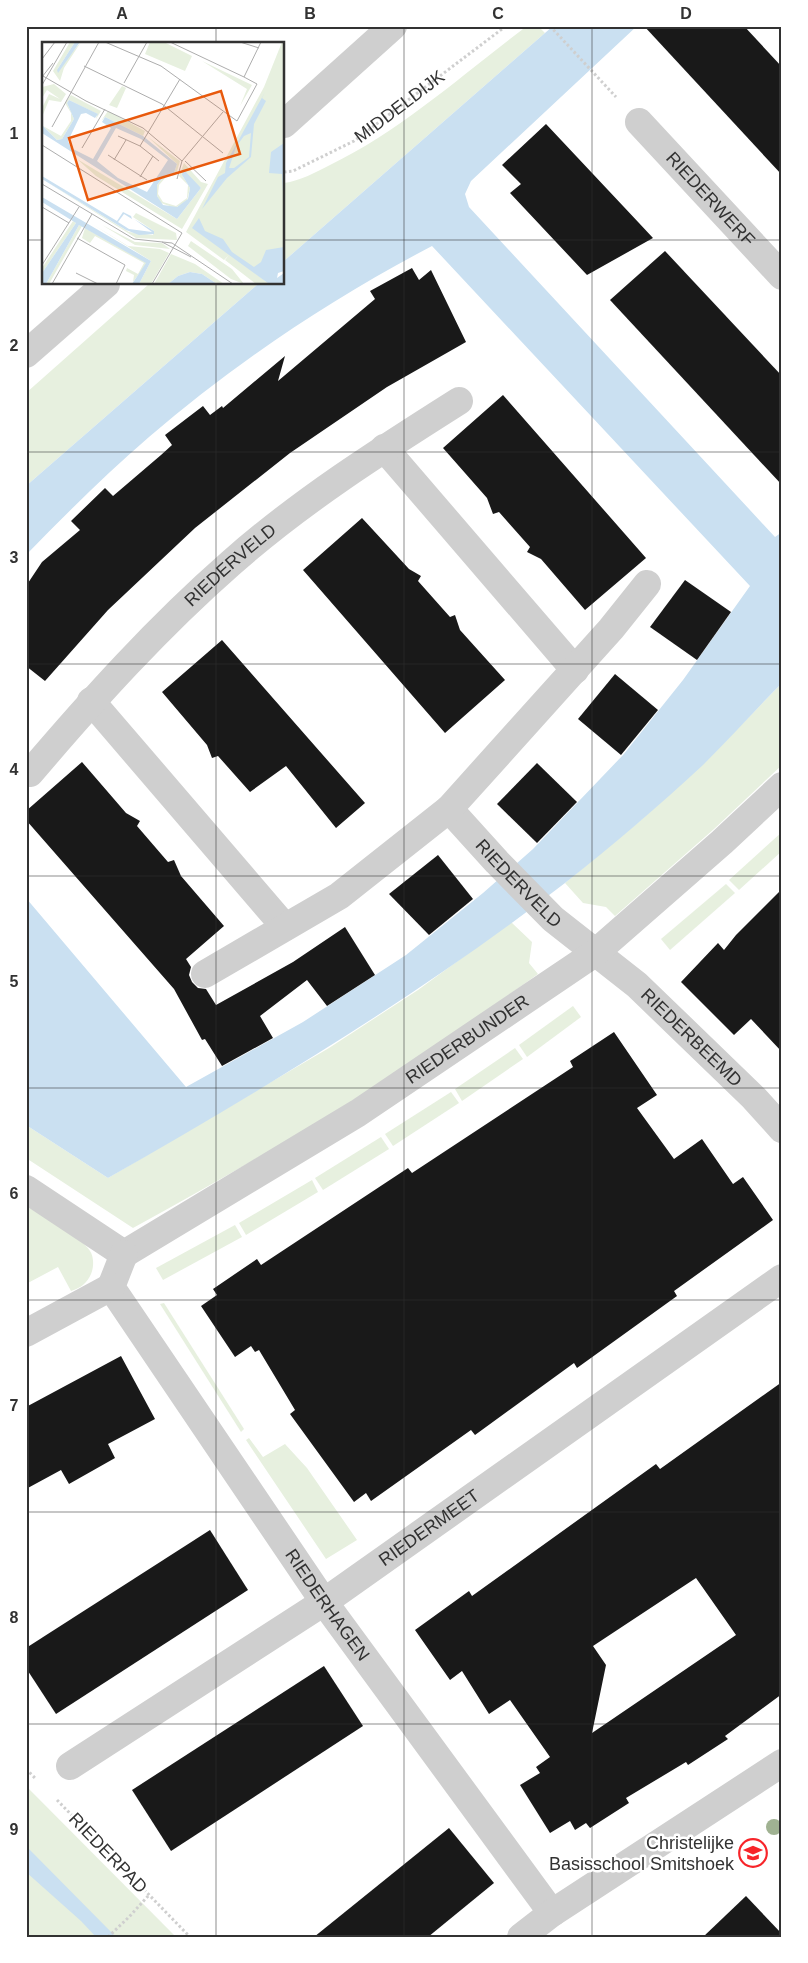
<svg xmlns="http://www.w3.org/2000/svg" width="808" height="1963" font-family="Arial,sans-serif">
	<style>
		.green { fill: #e7f0df }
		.water { fill: #cae0f1 }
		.building { fill: #191919; fill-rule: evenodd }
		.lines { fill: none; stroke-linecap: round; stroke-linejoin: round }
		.path { stroke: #cfcfcf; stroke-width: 3; stroke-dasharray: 2.5 2.5; stroke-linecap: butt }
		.minor { stroke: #cfcfcf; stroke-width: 28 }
		.tree { fill: #a0b292 }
		.grid { fill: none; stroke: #323232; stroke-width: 1; stroke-opacity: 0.55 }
		.labels { text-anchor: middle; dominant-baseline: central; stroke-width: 5; stroke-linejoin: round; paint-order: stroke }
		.street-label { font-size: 18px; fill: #323232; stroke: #fff }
		.poi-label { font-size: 18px; fill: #323232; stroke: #fff; text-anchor: end }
		.inset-road { fill: none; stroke: #adadad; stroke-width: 1 }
		.view { fill: #e8590c; fill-opacity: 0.15; stroke: #e8590c; stroke-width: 2.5 }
		.inset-edge { fill: none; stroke: #323232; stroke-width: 2.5 }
		.neatline { fill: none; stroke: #323232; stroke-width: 2 }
		.grid-label { font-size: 16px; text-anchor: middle; font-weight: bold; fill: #323232 }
	</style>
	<rect width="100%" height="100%" fill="#fff"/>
	<g class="green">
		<path d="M527 26H538L545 33 284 261V183C300 181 316 172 330 165 402 130 463 74 527 26Z"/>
		<path d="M149 284H258L26 486V393Z"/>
		<path d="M782 683V765L714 829 615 916 606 907 583 903 565 883 641 820 703 764Z"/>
		<path d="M782 832V851L739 890 729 880Z"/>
		<path d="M726 884 735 893 670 950 661 939Z"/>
		<path d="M511 922 532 942 529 963 538 974C475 1019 412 1063 347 1104 277 1148 205 1188 133 1228L26 1158V1125L108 1178 329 1048 418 990Z"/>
		<path d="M573 1006 581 1017 527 1057 519 1045Z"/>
		<path d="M515 1048 523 1059 462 1101 455 1089Z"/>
		<path d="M451 1092 459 1103 393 1146 385 1134Z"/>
		<path d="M381 1137 389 1149 323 1190 315 1178Z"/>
		<path d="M312 1180 318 1192 246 1235 239 1223Z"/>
		<path d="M26 1206C41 1215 82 1237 90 1251 94 1257 94 1267 91 1274 87 1283 81 1288 71 1291L58 1267 26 1284Z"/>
		<path d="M235 1225 242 1237 163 1280 156 1268Z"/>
		<path d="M164 1303 244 1429 241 1432 160 1304Z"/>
		<path d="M249 1438 263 1457 285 1444 307 1468 357 1540 326 1559 246 1440Z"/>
		<path d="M26 1786 176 1937H26Z"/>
	</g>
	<g class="water">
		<path d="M553 26H637L471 181 465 194 469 207 775 537 782 532V683C755 710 730 738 703 765 659 806 612 846 565 883 421 994 266 1088 108 1178L26 1125V898L186 1087 303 1022 406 955 483 893 533 849 623 755 683 680 750 586 432 246C331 299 235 363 149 437 106 474 66 514 26 555V486L258 284H284V261Z"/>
		<path d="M26 1846 116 1937H96L81 1921 26 1872Z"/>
	</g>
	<g class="building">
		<path d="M644 26H744L782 67V175Z"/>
		<path d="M546 124 639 223 653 238 587 275 510 193 521 184 502 165Z"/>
		<path d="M665 251 782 376V485L610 300Z"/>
		<path d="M412 268 419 280 431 270 466 342 387 387 290 453 195 528 108 610 45 681 26 666V586L42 562 80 530 71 521 105 488 113 496 161 455 172 445 165 435 203 406 210 415 222 406 223 408 285 356 278 381 375 299 370 291Z"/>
		<path d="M503 395 646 558 585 610 541 559 527 552 530 547 499 512 493 514 487 498 443 448Z"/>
		<path d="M362 518 409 569 421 576 418 581 450 617 455 615 460 630 505 680 445 733 303 570Z"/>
		<path d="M685 580 731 612 697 660 650 627Z"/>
		<path d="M222 640 365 803 336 828 286 766 250 792 218 756 212 758 207 745 162 692Z"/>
		<path d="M615 674 658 710 621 755 578 719Z"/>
		<path d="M82 762 126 813 140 821 137 826 168 862 174 860 181 876 224 926 186 959 191 967 189 975 192 982 198 988 206 989 216 1005 293 962 345 927 375 975 327 1006 307 980 260 1016 273 1038 222 1066 205 1039 202 1040 174 989 26 820V811Z"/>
		<path d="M537 763 577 802 537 843 497 804Z"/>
		<path d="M438 855 473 899 429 935 389 894Z"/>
		<path d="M782 889V1052L751 1019 734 1035 681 982 718 943 724 950 736 935Z"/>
		<path d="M614 1032 657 1095 637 1108 674 1159 702 1139 733 1184 743 1177 773 1220 674 1291 677 1296 577 1368 574 1363 475 1435 471 1430 371 1501 366 1493 354 1502 290 1414 295 1410 259 1350 255 1352 251 1346 235 1357 201 1306 217 1295 213 1289 257 1259 261 1265 408 1168 412 1173 573 1067 570 1061Z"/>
		<path d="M121 1356 155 1419 108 1444 115 1458 69 1484 61 1470 26 1489V1407Z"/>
		<path d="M782 1382V1694L725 1736 728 1739 688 1765 686 1762 626 1798 629 1803 590 1828 586 1823 575 1830 570 1821 550 1833 520 1785 540 1773 536 1767 550 1757 510 1700 489 1714 462 1671 450 1680 415 1630 469 1591 472 1596 656 1464 660 1469ZM696 1578 736 1635 592 1733 606 1665 593 1646Z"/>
		<path d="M210 1530 248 1590 56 1714 26 1668V1648Z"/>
		<path d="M324 1666 363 1726 171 1851 132 1790Z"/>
		<path d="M449 1828 494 1883 428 1937H314Z"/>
		<path d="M746 1896 782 1934V1937H703Z"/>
	</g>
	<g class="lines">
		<g class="path">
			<path d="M550 26 616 97"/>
			<path id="s1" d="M284 172 293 171 354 141 506 26"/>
			<path d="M26 1769 36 1779"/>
			<path d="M57 1800 190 1937"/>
			<path d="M108 1937 129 1917 149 1895"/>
		</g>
		<g class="minor">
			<path id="s2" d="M639 122 782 276"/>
			<path d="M284 124 393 26"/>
			<path d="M26 354 106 284"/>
			<path d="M384 448 575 670"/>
			<path d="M91 701 285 927"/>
			<path id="s3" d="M30 773C93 699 158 627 231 563 301 501 380 451 459 401"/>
			<path id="s4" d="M449 809 497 862 553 919 637 985 754 1098 782 1129"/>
			<path d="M205 974 339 896 449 809 611 629 647 584"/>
			<path d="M26 1189 124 1254"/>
			<path id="s5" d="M124 1254 358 1113 595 953 722 842 782 786"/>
			<path id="s6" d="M124 1254 111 1287 324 1602 552 1913"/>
			<path d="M26 1333 111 1287"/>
			<path id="s7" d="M70 1766 324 1602 782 1278"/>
			<path d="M521 1937 552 1913 782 1763"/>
		</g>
	</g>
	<circle class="tree" cx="774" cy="1827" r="8"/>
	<path class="grid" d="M216 26V44M404 26V1937M592 26V1937M26 240H44M284 240H782M216 284V1937M26 452H782M26 664H782M26 876H782M26 1088H782M26 1300H782M26 1512H782M26 1724H782"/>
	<defs>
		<symbol id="school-ring" viewBox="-11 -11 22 22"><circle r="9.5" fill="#fff" stroke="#f7252a" stroke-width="1.5"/><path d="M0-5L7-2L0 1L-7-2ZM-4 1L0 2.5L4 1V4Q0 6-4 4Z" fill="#f7252a"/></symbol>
	</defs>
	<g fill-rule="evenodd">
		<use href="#school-ring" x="737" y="1837" width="32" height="32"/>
	</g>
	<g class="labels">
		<g class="street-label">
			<text stroke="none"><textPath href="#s1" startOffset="134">MIDDELDIJK</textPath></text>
			<text stroke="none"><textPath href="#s2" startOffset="105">RIEDERWERF</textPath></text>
			<text stroke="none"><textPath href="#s3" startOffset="289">RIEDERVELD</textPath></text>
			<text stroke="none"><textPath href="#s4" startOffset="102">RIEDERVELD</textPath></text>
			<text stroke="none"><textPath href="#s4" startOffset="334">RIEDERBEEMD</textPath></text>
			<text stroke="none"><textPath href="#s5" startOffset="405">RIEDERBUNDER</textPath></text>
			<text stroke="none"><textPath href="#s7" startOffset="431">RIEDERMEET</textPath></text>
			<text stroke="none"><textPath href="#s6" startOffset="420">RIEDERHAGEN</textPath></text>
			<text transform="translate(108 1853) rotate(46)">RIEDERPAD</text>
		</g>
		<g class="poi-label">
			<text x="734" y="1843">Christelijke<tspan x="734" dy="21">Basisschool Smitshoek</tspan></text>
		</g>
	</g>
	<g transform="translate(42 42)">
		<rect width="242" height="242" fill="#fff"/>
		<path d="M28 0H33L15 28 39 0 22 26 18 39 11 29ZM108 0H122L150 14 143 29 103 12ZM240 0H242V206L226 210 232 215 228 223 222 222 225 215 212 227 199 220 227 242H214L183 218 187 213 182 218 144 190 222 45ZM160 19 210 43 198 64 205 47ZM12 42 24 52 19 60 7 58 0 75V66L7 52 18 57 5 48 0 56V45ZM80 44 84 46 75 66 67 63ZM29 53 59 69 54 77 55 72 27 58 25 61 32 77 20 97 15 98 1 84 19 94 29 79V71L23 61ZM66 69 103 89 101 94 63 75 59 79ZM106 95 138 119 134 133 124 135 117 143 116 152 121 160 134 164 145 156 146 143 137 134 142 121 159 140 166 142 140 187 54 134 35 117 135 177 159 146 140 133 148 146 145 159 133 166 119 161 115 154V143L122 134 132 131 135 122ZM0 137 87 190 111 193 112 189 91 175 94 171 134 191 135 198 94 196ZM31 179 34 181 0 231V226ZM47 180 86 204 118 207 127 211 109 242H97L109 219ZM37 183 40 184 7 242H4ZM60 183 93 200 120 201 128 207 93 203ZM43 186 105 221 91 240 92 233 84 229 85 226 96 232 102 221 53 194 48 201 40 196ZM149 199 190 227 202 242 189 237 146 204ZM129 212 153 222 182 242H175L160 232 148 230 136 234 126 242H112Z" fill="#e7f0df"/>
		<path d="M33 0H38L16 31 15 28ZM223 50 220 56 224 59 212 82 209 115 185 136 160 167 176 135 183 131 184 121ZM209 91 207 115 192 126H187L194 105 202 94ZM27 58 56 72 53 76 44 71 39 72 26 99 29 106 51 117 69 86 60 80 63 75 101 94 135 122 132 131 122 134 115 143V154L121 163 135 165 146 157 148 146 140 133 141 127 159 146 135 177 0 91V83L15 98 20 97 32 77 25 61ZM74 86 99 97 126 118 105 150 76 136 55 119ZM242 101V169L240 132 227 131 229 110ZM0 134 75 179 81 170 89 174 90 177 82 172 76 180 87 187 110 190 92 177 112 189V192L97 193 84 188 0 137ZM0 155 109 219 97 242H90L104 221 37 183 4 242H0V231L34 181 0 160ZM157 176 163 189 181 197 190 210 212 225 219 220 224 208 242 205V229L236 231 235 236 242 231V242H227L150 186ZM148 230 160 232 175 242H126L136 234Z" fill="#cae0f1" fill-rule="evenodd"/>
		<path class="inset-road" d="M63 0 119 24 195 79 215 42 202 35 219 0M128 0 202 35M198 0 217 6M0 17 13 0M42 24 120 62 181 111M1 34 44 59 101 86 140 119M0 35 11 21M82 41 105 0M0 43 25 0M10 85 57 0M76 94 98 104 117 119M0 103 140 191 110 242M98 104 138 37M40 106 63 67M66 113 105 138M72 118 84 98M140 119 181 70M143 119 164 139M98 135 111 114M135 137 140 119M0 142 92 197 130 201 191 242M0 165 27 181M35 196 83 223 74 242M120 200 149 215M0 223 37 165M34 231 56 242M10 242 50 172"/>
		<path class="view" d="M179 49 198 112 46 158 27 96Z"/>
		<rect width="242" height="242" class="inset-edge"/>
	</g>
	<rect width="808" height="1963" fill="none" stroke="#ffffff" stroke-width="55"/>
	<rect x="28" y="28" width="752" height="1908" class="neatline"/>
	<g class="grid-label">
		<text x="122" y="19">A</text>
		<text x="310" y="19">B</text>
		<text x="498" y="19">C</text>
		<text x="686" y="19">D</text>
		<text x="14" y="139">1</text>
		<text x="14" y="351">2</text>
		<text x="14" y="563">3</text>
		<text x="14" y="775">4</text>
		<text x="14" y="987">5</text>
		<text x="14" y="1199">6</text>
		<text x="14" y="1411">7</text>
		<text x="14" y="1623">8</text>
		<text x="14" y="1835">9</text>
	</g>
</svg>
